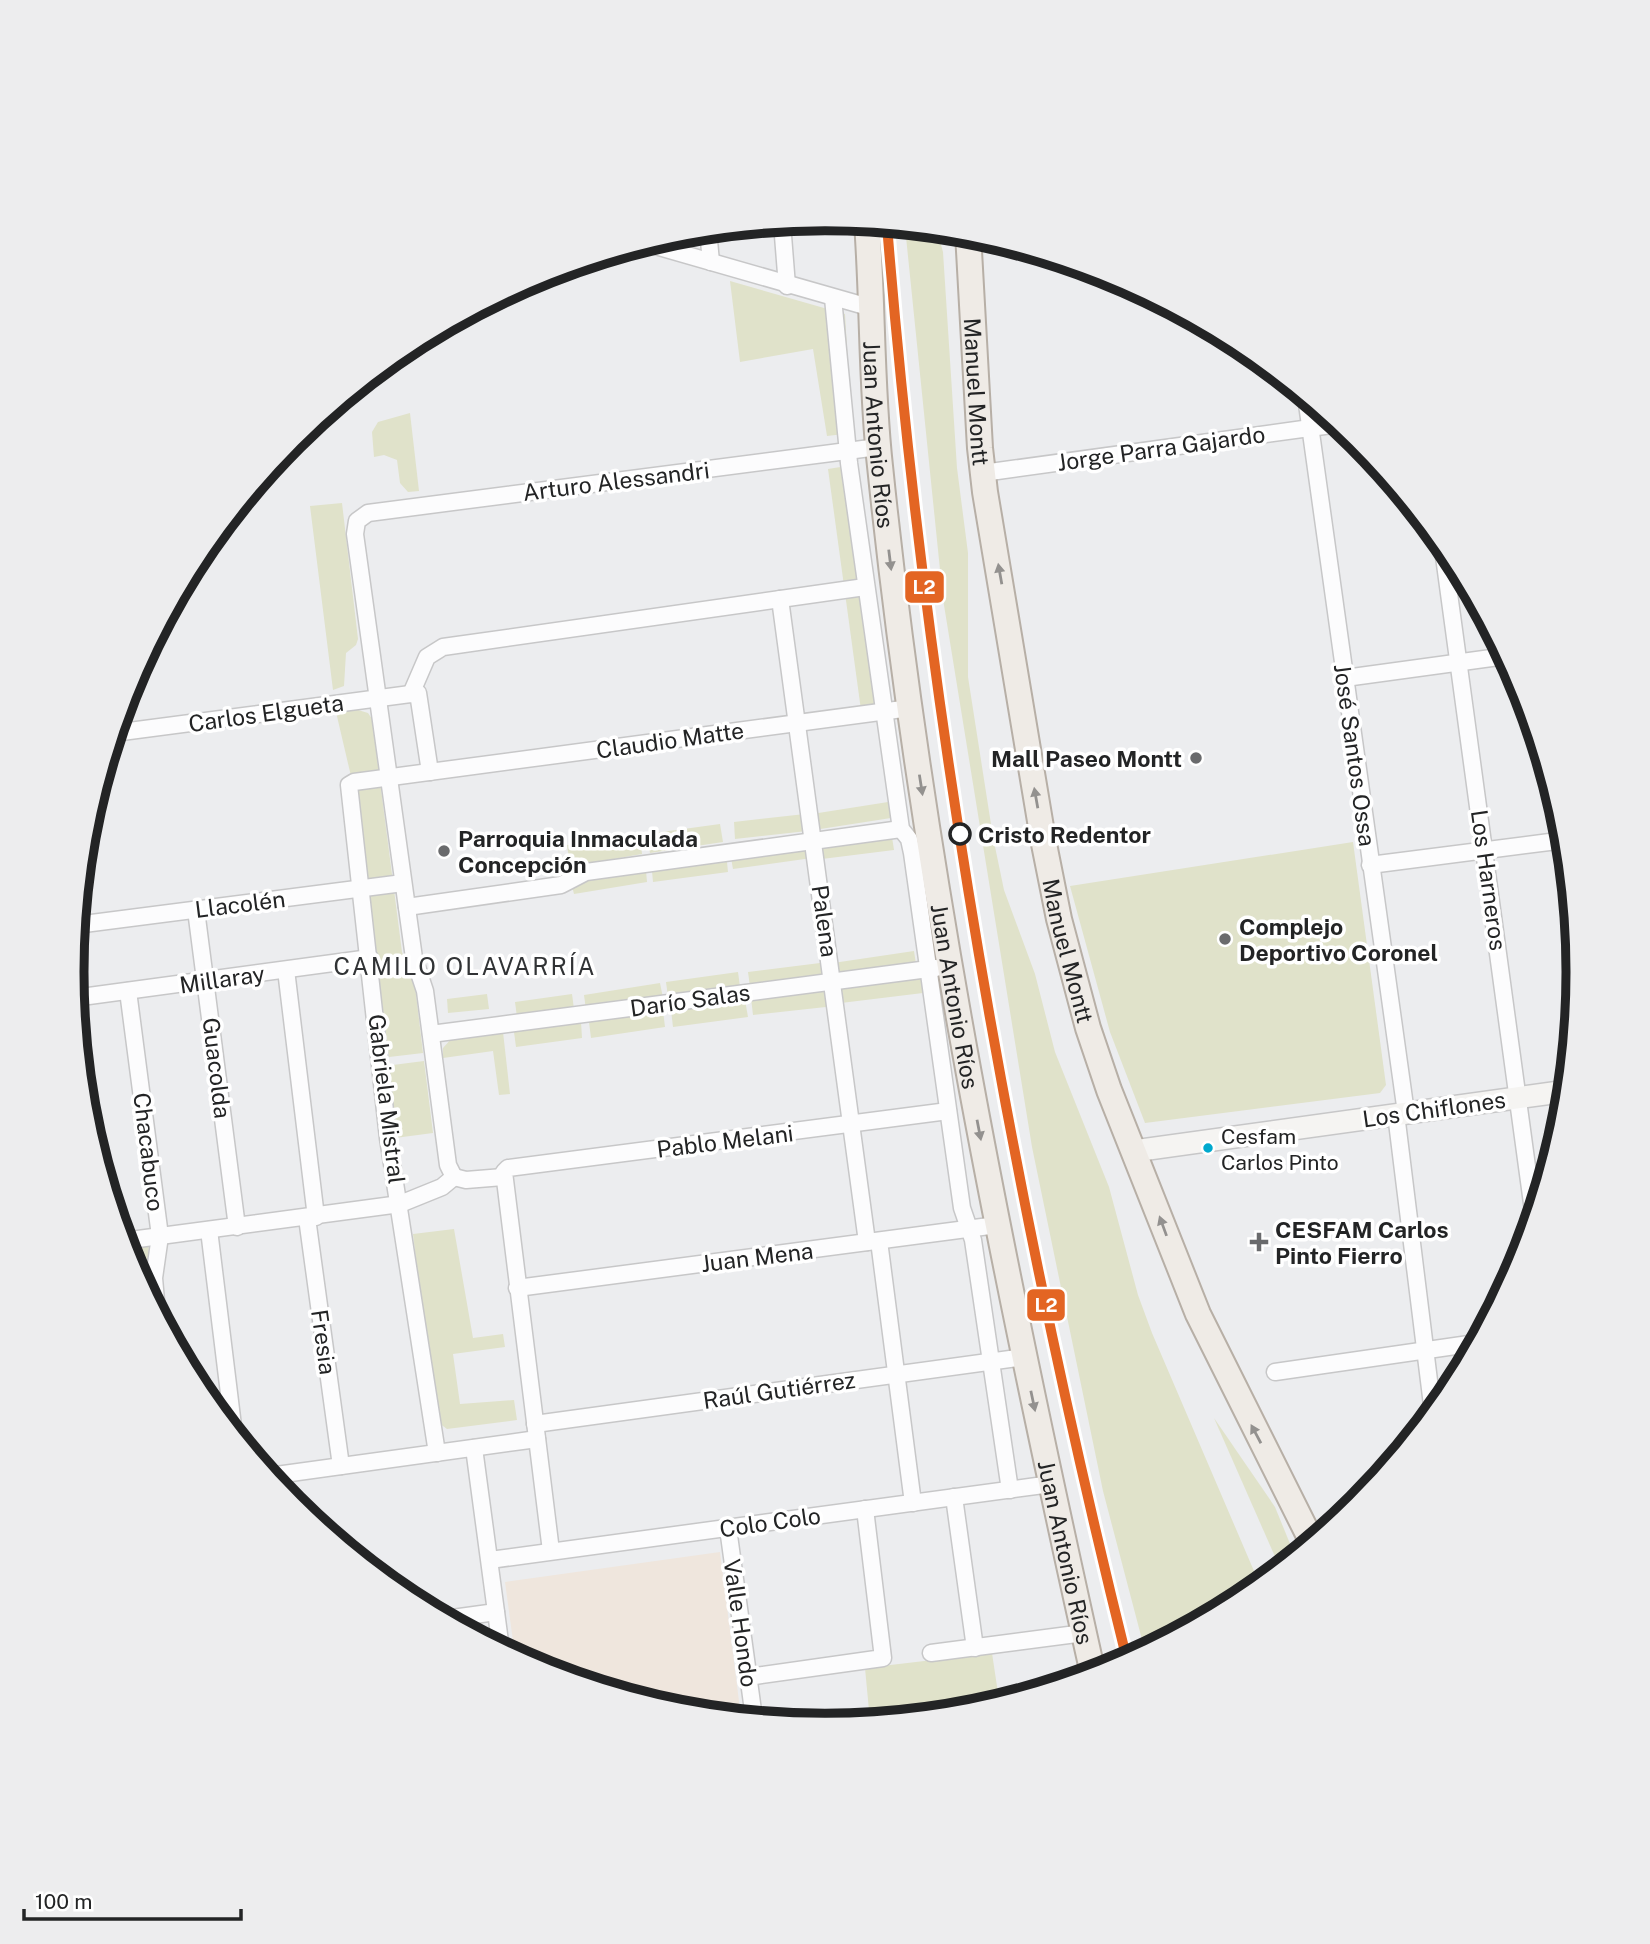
<svg xmlns="http://www.w3.org/2000/svg" width="1650" height="1944" font-family="'Public Sans',sans-serif">
	<style>
		.education { fill: #efe6dd }
		.green { fill: #e0e2ca }
		.lines { fill: none; stroke-linecap: round; stroke-linejoin: round }
		.street-casing { stroke: #c7c7c8; stroke-width: 19 }
		.secondary-casing { stroke: #c7c7c8; stroke-width: 24 }
		.primary-casing { stroke: #b7afa6; stroke-width: 28 }
		.street { stroke: #fcfcfd; stroke-width: 16 }
		.secondary { stroke: #f5f4f2; stroke-width: 21 }
		.primary { stroke: #efebe6; stroke-width: 24 }
		.rail-1-casing { stroke: #fff; stroke-width: 16 }
		.rail-1 { stroke: #e36523; stroke-width: 10 }
		.oneway { fill: #93918f }
		.poi-dot { fill: #696a6c; stroke: #fff; stroke-width: 2.5 }
		.stop-dot { fill: #fff; stroke: #232425; stroke-width: 3.5 }
		.bus-dot { fill: #00a9ce; stroke: #fff; stroke-width: 2.5 }
		.labels { text-anchor: middle; dominant-baseline: central; stroke-width: 7; stroke-linejoin: round; paint-order: stroke }
		.bus-label { font-size: 21px; fill: #232425; stroke: #fff; text-anchor: start }
		.street-label { font-size: 23px; fill: #232425; stroke: #fff }
		.poi-label { font-size: 23px; font-weight: bold; fill: #232425; stroke: #fff; text-anchor: start }
		.stop-label { font-size: 23px; font-weight: bold; fill: #232425; stroke: #fff; text-anchor: start }
		.neighbourhood-label { font-size: 24px; letter-spacing: 2px; fill: #313335; stroke: #fff }
		.rim { fill: none; stroke: #232425; stroke-width: 9 }
		.line-badge { stroke: #fff; stroke-width: 2.5 }
		.badge-label { font-size: 19px; text-anchor: middle; font-weight: bold; fill: #fff }
	</style>
	<rect width="100%" height="100%" fill="#ecedef"/>
	<path class="education" d="M720 1552 741 1717 678 1711 536 1668 515 1656 505 1582Z"/>
	<g class="green">
		<path d="M905 227 937 230 943 252 957 468 968 553V677L993 837 1004 890 1035 974 1055 1052 1109 1187 1138 1295 1152 1333 1260 1585 1243 1599 1145 1651 1103 1491 1032 1147 943 599Z"/>
		<path d="M730 281 845 314 852 433 827 436 813 349 740 362Z"/>
		<path d="M410 413 419 491 408 492 400 483 397 460 384 455 374 457 372 432 378 422Z"/>
		<path d="M853 465 885 708 861 710 828 469Z"/>
		<path d="M342 503 358 639 356 645 346 653 344 686 333 690 310 506Z"/>
		<path d="M358 710 368 713 372 719 402 952 415 986 423 1053 389 1057 354 789 336 712Z"/>
		<path d="M888 802 891 818 814 830 812 814Z"/>
		<path d="M805 814 807 831 735 839 734 822Z"/>
		<path d="M720 824 723 842 650 853 647 834Z"/>
		<path d="M640 835 642 854 579 865 571 872 567 845Z"/>
		<path d="M892 837 894 850 822 859 821 847Z"/>
		<path d="M1353 842 1386 1085 1380 1093 1145 1123 1110 1032 1070 886Z"/>
		<path d="M811 846 812 858 733 869 731 858Z"/>
		<path d="M727 862 728 872 653 882 652 871Z"/>
		<path d="M646 871 647 882 574 894 572 886 580 882Z"/>
		<path d="M914 951 916 964 835 975 833 963Z"/>
		<path d="M828 962 830 978 750 987 748 972Z"/>
		<path d="M738 972 740 987 668 997 666 982Z"/>
		<path d="M922 977 923 993 841 1003 839 988Z"/>
		<path d="M660 983 663 998 586 1010 584 995Z"/>
		<path d="M833 988 835 1006 753 1015 751 998Z"/>
		<path d="M487 994 489 1009 448 1013 447 999Z"/>
		<path d="M572 994 574 1009 517 1017 515 1002Z"/>
		<path d="M745 1000 748 1017 673 1027 671 1010Z"/>
		<path d="M663 1011 665 1027 591 1038 589 1022Z"/>
		<path d="M581 1022 582 1038 516 1047 514 1032Z"/>
		<path d="M503 1032 510 1094 499 1095 493 1051 443 1058V1048L452 1038Z"/>
		<path d="M424 1061 433 1133 395 1138 385 1066Z"/>
		<path d="M454 1229 473 1338 503 1334 505 1347 453 1354 460 1404 514 1400 517 1420 447 1429 435 1420 413 1234Z"/>
		<path d="M149 1245 146 1276 138 1277 125 1247Z"/>
		<path d="M1214 1418 1275 1507 1295 1556 1280 1568Z"/>
		<path d="M992 1653 998 1693 940 1707 928 1715 870 1721 865 1668Z"/>
	</g>
	<g class="lines">
		<defs>
			<g id="street">
				<path d="M782 223 787 286"/>
				<path d="M708 230 711 262"/>
				<path d="M645 243 872 308"/>
				<path d="M833 298 849 463 901 829 909 839 912 853 962 1208 973 1240 1010 1490"/>
				<path d="M1306 397 1406 1113"/>
				<path d="M983 473 1339 424"/>
				<path d="M1442 542 1534 1218"/>
				<path d="M780 599 867 1242"/>
				<path d="M1345 678 1506 656"/>
				<path d="M411 694 427 657 443 647 865 587"/>
				<path d="M114 733 418 693 430 772"/>
				<path d="M1370 865 1565 840"/>
				<path d="M407 907 561 885 586 872 901 829"/>
				<path d="M196 910 237 1227"/>
				<path d="M76 925 403 883"/>
				<path d="M286 970 316 1217"/>
				<path d="M128 991 160 1236 154 1278 157 1312"/>
				<path d="M74 998 370 958"/>
				<path d="M431 1034 936 968"/>
				<path d="M1396 1114 1433 1413"/>
				<path d="M454 1177 448 1165 425 991 414 958 355 534 357 521 368 513 878 447"/>
				<path d="M454 1177 466 1180 503 1177"/>
				<path d="M307 1218 341 1466"/>
				<path d="M209 1230 234 1434"/>
				<path d="M123 1241 400 1204 442 1187 454 1177"/>
				<path d="M879 1241 913 1503"/>
				<path d="M517 1288 997 1225"/>
				<path d="M1275 1372 1476 1343"/>
				<path d="M535 1424 1024 1357"/>
				<path d="M474 1448 501 1649"/>
				<path d="M437 1453 388 1138 349 785 354 782 910 708"/>
				<path d="M269 1476 537 1439"/>
				<path d="M954 1497 975 1648"/>
				<path d="M728 1528 754 1718"/>
				<path d="M551 1551 504 1172 508 1168 948 1111"/>
				<path d="M490 1560 1051 1484"/>
				<path d="M445 1619 496 1612"/>
				<path d="M931 1653 1084 1633"/>
				<path d="M748 1677 883 1658 865 1509"/>
			</g>
			<path id="secondary" d="M1134 1151 1567 1091"/>
			<g id="primary">
				<path id="s1" d="M867 223C873 304 871 386 880 466 922 874 1004 1275 1093 1674"/>
				<path id="s2" d="M968 233 980 448 985 492 1043 839 1059 919 1088 1028 1109 1090 1198 1314 1312 1542"/>
			</g>
		</defs>
		<use href="#street" class="street-casing"/>
		<use href="#secondary" class="secondary-casing"/>
		<use href="#primary" class="primary-casing"/>
		<use href="#street" class="street"/>
		<use href="#secondary" class="secondary"/>
		<use href="#primary" class="primary"/>
		<defs>
			<path id="rail-1" d="M887 225C926 709 1010 1189 1127 1660"/>
		</defs>
		<use href="#rail-1" class="rail-1-casing"/>
		<use href="#rail-1" class="rail-1"/>
	</g>
	<defs><path id="oneway-solid" d="M-6-.8H1V-3.2L6.5 0L1 3.2V.8H-6Z" transform="scale(1.75)"/></defs>
	<g class="oneway">
		<use href="#oneway-solid" transform="translate(890 560) rotate(83)"/>
		<use href="#oneway-solid" transform="translate(1000 574) rotate(-100)"/>
		<use href="#oneway-solid" transform="translate(921 785) rotate(81)"/>
		<use href="#oneway-solid" transform="translate(1036 798) rotate(-100)"/>
		<use href="#oneway-solid" transform="translate(979 1130) rotate(79)"/>
		<use href="#oneway-solid" transform="translate(1163 1226) rotate(-110)"/>
		<use href="#oneway-solid" transform="translate(1033 1401) rotate(78)"/>
		<use href="#oneway-solid" transform="translate(1256 1434) rotate(-118)"/>
	</g>
	<g class="poi-dot">
		<circle cx="1196" cy="758" r="7"/>
		<circle cx="444" cy="851" r="7"/>
		<circle cx="1225" cy="939" r="7"/>
		<path d="M1255.5 1231.5h7v7h7v7h-7v7h-7v-7h-7v-7h7z"/>
	</g>
	<circle class="stop-dot" cx="960" cy="834" r="10"/>
	<circle class="bus-dot" cx="1208" cy="1148" r="6"/>
	<g class="labels">
		<g class="bus-label">
			<text x="1221" y="1136">Cesfam<tspan x="1221" dy="26">Carlos Pinto</tspan></text>
		</g>
		<g class="street-label">
			<text stroke="none"><textPath href="#s2" startOffset="159">Manuel Montt</textPath></text>
			<text stroke="none"><textPath href="#s1" startOffset="212">Juan Antonio Ríos</textPath></text>
			<text transform="translate(1161 448) rotate(-8)">Jorge Parra Gajardo</text>
			<text transform="translate(616 481) rotate(-7)">Arturo Alessandri</text>
			<text transform="translate(266 713) rotate(-8)">Carlos Elgueta</text>
			<text transform="translate(670 740) rotate(-8)">Claudio Matte</text>
			<text transform="translate(1355 755) rotate(82)">José Santos Ossa</text>
			<text transform="translate(1489 880) rotate(82)">Los Harneros</text>
			<text transform="translate(240 904) rotate(-7)">Llacolén</text>
			<text transform="translate(825 921) rotate(82)">Palena</text>
			<text stroke="none"><textPath href="#s2" startOffset="726">Manuel Montt</textPath></text>
			<text transform="translate(222 979) rotate(-8)">Millaray</text>
			<text stroke="none"><textPath href="#s1" startOffset="779">Juan Antonio Ríos</textPath></text>
			<text transform="translate(690 1000) rotate(-8)">Darío Salas</text>
			<text transform="translate(217 1068) rotate(83)">Guacolda</text>
			<text transform="translate(387 1099) rotate(83)">Gabriela Mistral</text>
			<text transform="translate(1434 1109) rotate(-8)">Los Chiflones</text>
			<text transform="translate(725 1141) rotate(-7)">Pablo Melani</text>
			<text transform="translate(149 1152) rotate(83)">Chacabuco</text>
			<text transform="translate(757 1257) rotate(-7)">Juan Mena</text>
			<text transform="translate(324 1342) rotate(82)">Fresia</text>
			<text transform="translate(779 1390) rotate(-8)">Raúl Gutiérrez</text>
			<text transform="translate(770 1522) rotate(-8)">Colo Colo</text>
			<text stroke="none"><textPath href="#s1" startOffset="1346">Juan Antonio Ríos</textPath></text>
			<text transform="translate(741 1623) rotate(82)">Valle Hondo</text>
		</g>
		<g class="poi-label">
			<text x="1182" y="758" text-anchor="end">Mall Paseo Montt</text>
			<text x="458" y="838">Parroquia Inmaculada<tspan x="458" dy="26">Concepción</tspan></text>
			<text x="1239" y="926">Complejo<tspan x="1239" dy="26">Deportivo Coronel</tspan></text>
			<text x="1275" y="1229">CESFAM Carlos<tspan x="1275" dy="26">Pinto Fierro</tspan></text>
		</g>
		<g class="stop-label">
			<text x="978" y="834">Cristo Redentor</text>
		</g>
		<g class="neighbourhood-label">
			<text x="465" y="966">CAMILO OLAVARRÍA</text>
		</g>
	</g>
	<path d="M0 0H1650V1944H0ZM84 972a741 741 0 1 1 1482 0a741 741 0 1 1-1482 0Z" fill="#ededee" fill-rule="evenodd"/>
	<path class="rim" d="M84 972a741 741 0 1 1 1482 0a741 741 0 1 1-1482 0Z"/>
	<g class="line-badge">
		<rect x="904" y="570" width="41" height="34" rx="7" fill="#e36523"/>
		<rect x="1026" y="1288" width="40" height="34" rx="7" fill="#e36523"/>
	</g>
	<g class="badge-label">
		<text x="924" y="594">L2</text>
		<text x="1046" y="1312">L2</text>
	</g>
	<path d="M24 1909v10h217v-10" fill="none" stroke="#232425" stroke-width="3.5"/>
	<text x="35" y="1909" font-size="21" fill="#232425" stroke="#ffffff" stroke-width="5" paint-order="stroke">100 m</text>
</svg>
